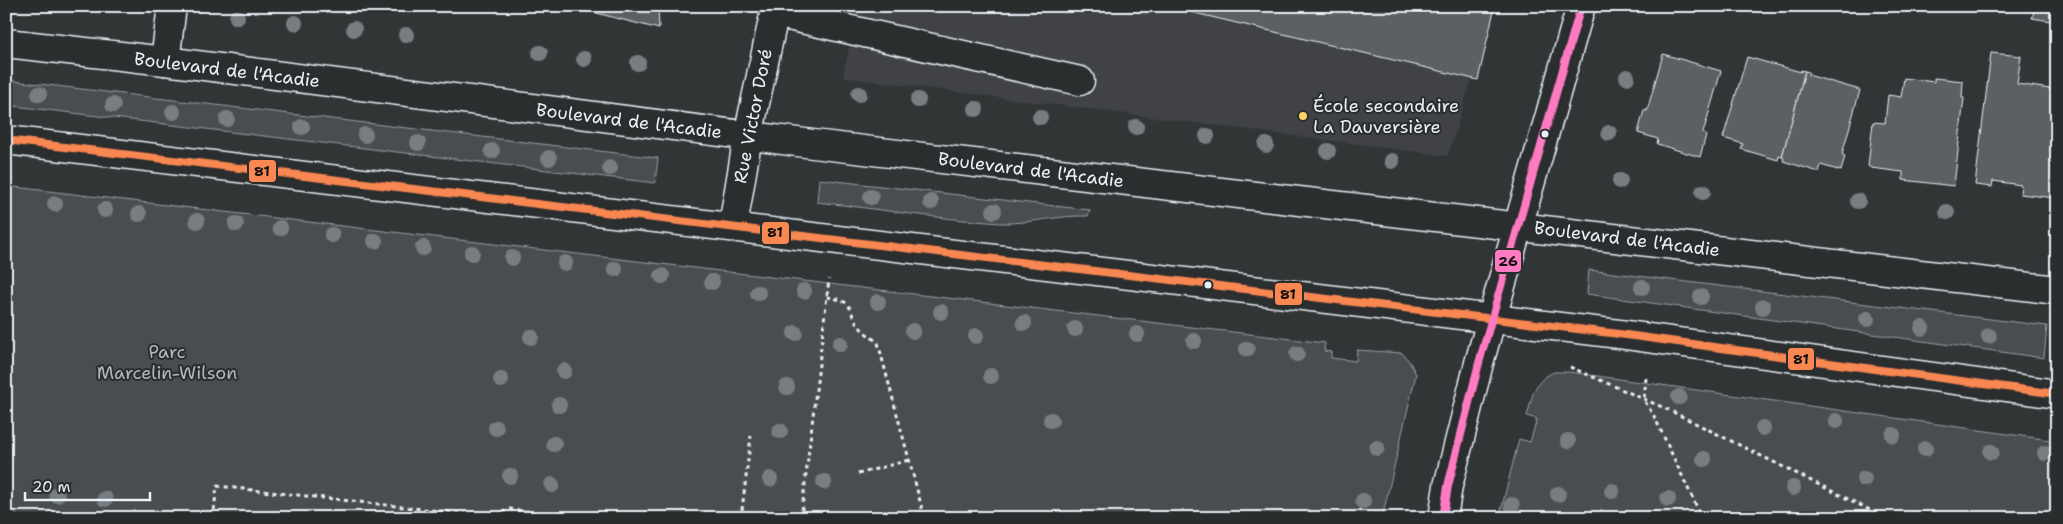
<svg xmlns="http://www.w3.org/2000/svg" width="2063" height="524" font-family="'Shantell Sans',sans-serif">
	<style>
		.built { fill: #3f4244 }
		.green { fill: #494d4f; stroke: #989fa4 }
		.building { fill: #5c6063; stroke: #e8f1f8 }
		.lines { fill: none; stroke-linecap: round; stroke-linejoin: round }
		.minor-casing { stroke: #e8f1f8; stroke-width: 31 }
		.major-casing { stroke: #e8f1f8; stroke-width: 31 }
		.path { stroke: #e8f1f8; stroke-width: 3; stroke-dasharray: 4 4; stroke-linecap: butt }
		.minor { stroke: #2a2d2e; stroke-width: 28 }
		.major { stroke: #2a2d2e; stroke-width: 28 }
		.bus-1-casing { stroke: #2a2d2e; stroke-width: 11 }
		.bus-2-casing { stroke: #2a2d2e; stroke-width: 11 }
		.bus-1 { stroke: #f88751; stroke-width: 8 }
		.bus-2 { stroke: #fe7ac1; stroke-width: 8 }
		.tree { fill: #777d80 }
		.poi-dot { fill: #ffd166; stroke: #2a2d2e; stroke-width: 2 }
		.bus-dot { fill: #e8f1f8; stroke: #2a2d2e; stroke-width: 2 }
		.labels { text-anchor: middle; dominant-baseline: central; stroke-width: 4; stroke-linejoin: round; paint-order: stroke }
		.street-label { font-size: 18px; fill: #e8f1f8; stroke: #2a2d2e }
		.poi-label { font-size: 18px; fill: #e8f1f8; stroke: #2a2d2e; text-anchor: start }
		.park-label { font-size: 18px; fill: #b0b8bd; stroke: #2a2d2e }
		.line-badge { stroke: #2a2d2e; stroke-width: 2 }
		.pale-badge-label { font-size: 14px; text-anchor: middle; font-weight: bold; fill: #111 }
	</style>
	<rect width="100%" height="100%" fill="#323536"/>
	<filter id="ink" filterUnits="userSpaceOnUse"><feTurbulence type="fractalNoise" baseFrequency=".02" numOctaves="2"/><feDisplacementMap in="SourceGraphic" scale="10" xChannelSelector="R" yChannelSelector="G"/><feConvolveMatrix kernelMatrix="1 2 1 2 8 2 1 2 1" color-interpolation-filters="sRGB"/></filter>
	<g filter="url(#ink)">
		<path class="built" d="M857 6H1494L1448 156 843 77Z"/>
		<g class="green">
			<path d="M6 80 658 158 655 183 6 105Z"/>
			<path d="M819 179 1090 210 1088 216C1058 215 1030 224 1000 223 939 219 878 209 817 202Z"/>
			<path d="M6 186 1325 343 1324 351 1331 352V358L1356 361 1357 350 1402 353 1409 361 1416 374 1382 518H6Z"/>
			<path d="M1589 270 2047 326 2044 358 1587 294Z"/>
			<path d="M1554 372H1569L2057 441V518H1499L1519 439 1530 442 1537 419 1527 416C1533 395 1533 381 1554 372Z"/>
		</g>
		<g class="building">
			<path d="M569 6H658L659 29Z"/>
			<path d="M1165 6H1495L1478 80Z"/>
			<path d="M1756 6H1773L1772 11Z"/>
			<path d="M2008 6H2057V22L2032 18 2034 11Z"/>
			<path d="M1991 53 2021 56 2017 84 2057 90 2052 142H2057V182L2055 198 2020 194 2021 185 1993 181 1992 187 1975 185Z"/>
			<path d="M1663 54 1721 71 1703 133 1706 135 1700 157 1657 144 1658 139 1638 133 1644 110 1647 111Z"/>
			<path d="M1747 57 1801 72V70L1805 71 1782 157 1779 156 1778 160 1741 149 1743 144 1723 138Z"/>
			<path d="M1805 71 1809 72 1808 75 1860 90 1842 154 1845 156 1841 171 1821 165 1819 172 1783 161 1784 158 1782 157Z"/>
			<path d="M1904 78 1934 82V78L1963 81 1962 98H1964L1954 186 1903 180V172L1871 168 1868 166 1873 122 1885 123 1888 95 1901 97Z"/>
		</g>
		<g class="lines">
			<defs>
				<g id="minor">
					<path d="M775 13 1080 81"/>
					<path d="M165 61 172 6"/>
					<path d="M733 226 748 136 776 6"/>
					<path d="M1443 518 1448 486 1479 363 1581 6"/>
				</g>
				<g id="major">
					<path d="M6 43 165 61 813 144 2057 290"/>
					<path d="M6 140 1619 334 2057 394"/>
				</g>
			</defs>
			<use href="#minor" class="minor-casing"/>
			<use href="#major" class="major-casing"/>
			<g class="path">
				<path d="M827 297C858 302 845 309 860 327 864 333 872 337 878 343L923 512 903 518"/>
				<path d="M1570 367 1669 410 1886 518"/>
				<path d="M1646 378 1644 400 1654 416 1702 518"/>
				<path d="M858 474 909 460"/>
				<path d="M6 515 30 518"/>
				<path d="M213 518 217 486 467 514 494 517 510 509 579 518"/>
				<path d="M741 518 751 436"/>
				<path d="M801 518 829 279"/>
			</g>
			<use href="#minor" class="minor"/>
			<use href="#major" class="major"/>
			<defs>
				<path id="bus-1" d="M6 140 1619 334 2057 394"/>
				<path id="bus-2" d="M1443 518 1448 486 1479 363 1581 6"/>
			</defs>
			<use href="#bus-1" class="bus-1-casing"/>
			<use href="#bus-2" class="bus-2-casing"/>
			<use href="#bus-1" class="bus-1"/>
			<use href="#bus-2" class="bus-2"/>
		</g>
		<g class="tree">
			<circle cx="237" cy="17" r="8"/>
			<circle cx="295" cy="23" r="8"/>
			<circle cx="354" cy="29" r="8"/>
			<circle cx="406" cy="35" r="8"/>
			<circle cx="540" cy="53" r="8"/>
			<circle cx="584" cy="59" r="8"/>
			<circle cx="638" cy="63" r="8"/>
			<circle cx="1627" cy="77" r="8"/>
			<circle cx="39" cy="94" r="8"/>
			<circle cx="859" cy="94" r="8"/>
			<circle cx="918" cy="100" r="8"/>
			<circle cx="113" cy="105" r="8"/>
			<circle cx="976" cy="109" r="8"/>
			<circle cx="173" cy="112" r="8"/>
			<circle cx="1040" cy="117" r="8"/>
			<circle cx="227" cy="119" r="8"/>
			<circle cx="302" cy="127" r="8"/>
			<circle cx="1136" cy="127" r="8"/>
			<circle cx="1609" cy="133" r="8"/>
			<circle cx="365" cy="135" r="8"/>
			<circle cx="1207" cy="136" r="8"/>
			<circle cx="418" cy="143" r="8"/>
			<circle cx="1266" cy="145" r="8"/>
			<circle cx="492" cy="151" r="8"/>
			<circle cx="1328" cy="151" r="8"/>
			<circle cx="549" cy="158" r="8"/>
			<circle cx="1392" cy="161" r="8"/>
			<circle cx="610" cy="168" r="8"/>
			<circle cx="1620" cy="181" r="8"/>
			<circle cx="1703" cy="192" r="8"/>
			<circle cx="871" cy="197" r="8"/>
			<circle cx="1858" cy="201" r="8"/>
			<circle cx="931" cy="202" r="8"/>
			<circle cx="55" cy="204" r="8"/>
			<circle cx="105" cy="210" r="8"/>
			<circle cx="994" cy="211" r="8"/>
			<circle cx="1947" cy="212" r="8"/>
			<circle cx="139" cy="214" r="8"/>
			<circle cx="197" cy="221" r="8"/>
			<circle cx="236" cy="224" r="8"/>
			<circle cx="280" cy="228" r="8"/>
			<circle cx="332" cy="235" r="8"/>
			<circle cx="375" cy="241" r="8"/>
			<circle cx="423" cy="248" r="8"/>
			<circle cx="472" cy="253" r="8"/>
			<circle cx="512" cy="258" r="8"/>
			<circle cx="565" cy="263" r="8"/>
			<circle cx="615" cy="269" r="8"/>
			<circle cx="662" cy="276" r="8"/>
			<circle cx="712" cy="282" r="8"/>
			<circle cx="1642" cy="287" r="8"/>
			<circle cx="804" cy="291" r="8"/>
			<circle cx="758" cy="293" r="8"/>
			<circle cx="1701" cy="297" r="8"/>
			<circle cx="878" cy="302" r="8"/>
			<circle cx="1763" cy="307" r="8"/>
			<circle cx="941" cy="312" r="8"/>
			<circle cx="1867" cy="319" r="8"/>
			<circle cx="1024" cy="323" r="8"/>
			<circle cx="1922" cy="328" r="8"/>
			<circle cx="1075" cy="329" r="8"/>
			<circle cx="913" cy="331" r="8"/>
			<circle cx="795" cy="333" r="8"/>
			<circle cx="1137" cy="334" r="8"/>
			<circle cx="976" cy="336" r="8"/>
			<circle cx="1989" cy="336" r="8"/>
			<circle cx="531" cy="337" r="8"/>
			<circle cx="1194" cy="341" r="8"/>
			<circle cx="840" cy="344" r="8"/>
			<circle cx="1247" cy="349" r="8"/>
			<circle cx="1297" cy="354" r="8"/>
			<circle cx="564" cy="371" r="8"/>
			<circle cx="991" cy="376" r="8"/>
			<circle cx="501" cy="380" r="8"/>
			<circle cx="787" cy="387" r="8"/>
			<circle cx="1679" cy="397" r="8"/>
			<circle cx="559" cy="405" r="8"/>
			<circle cx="1051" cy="420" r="8"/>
			<circle cx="1836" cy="421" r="8"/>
			<circle cx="496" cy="428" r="8"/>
			<circle cx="1763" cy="428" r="8"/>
			<circle cx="780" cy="431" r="8"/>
			<circle cx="1893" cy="435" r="8"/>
			<circle cx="1568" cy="441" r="8"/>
			<circle cx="554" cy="444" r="8"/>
			<circle cx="1377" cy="448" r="8"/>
			<circle cx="1925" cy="449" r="8"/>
			<circle cx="1991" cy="452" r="8"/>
			<circle cx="2045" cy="453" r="8"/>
			<circle cx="1704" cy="459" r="8"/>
			<circle cx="510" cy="476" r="8"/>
			<circle cx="770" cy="479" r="8"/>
			<circle cx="1864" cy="479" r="8"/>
			<circle cx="824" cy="482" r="8"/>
			<circle cx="552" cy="485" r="8"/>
			<circle cx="1793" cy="488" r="8"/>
			<circle cx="1612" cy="491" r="8"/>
			<circle cx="1558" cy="494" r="8"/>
			<circle cx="57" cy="495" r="8"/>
			<circle cx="105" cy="499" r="8"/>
			<circle cx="1668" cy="499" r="8"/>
			<circle cx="1363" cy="501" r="8"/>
			<circle cx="1512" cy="505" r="8"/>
		</g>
	</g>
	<circle class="poi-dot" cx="1303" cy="116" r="5"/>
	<g class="bus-dot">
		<circle cx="1545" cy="134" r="4.5"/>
		<circle cx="1208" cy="285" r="4.5"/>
	</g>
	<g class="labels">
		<g class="street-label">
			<text transform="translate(227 70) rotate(7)">Boulevard de l'Acadie</text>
			<text transform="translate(753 116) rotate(-79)">Rue Victor Doré</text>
			<text transform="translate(629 121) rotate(7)">Boulevard de l'Acadie</text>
			<text transform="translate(1031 170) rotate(7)">Boulevard de l'Acadie</text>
			<text transform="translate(1627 239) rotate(7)">Boulevard de l'Acadie</text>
		</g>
		<g class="poi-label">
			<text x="1313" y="106">École secondaire<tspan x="1313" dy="21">La Dauversière</tspan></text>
		</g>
		<g class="park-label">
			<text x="167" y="352">Parc<tspan x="167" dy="21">Marcelin-Wilson</tspan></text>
		</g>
	</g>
	<g class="line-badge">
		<rect x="248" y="159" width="29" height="24" rx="5" fill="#f88751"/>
		<rect x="761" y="221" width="29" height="24" rx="5" fill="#f88751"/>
		<rect x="1494" y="249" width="28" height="24" rx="5" fill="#fe7ac1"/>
		<rect x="1274" y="282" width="29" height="24" rx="5" fill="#f88751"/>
		<rect x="1787" y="347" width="28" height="24" rx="5" fill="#f88751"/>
	</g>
	<g class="pale-badge-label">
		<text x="262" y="176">81</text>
		<text x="775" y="237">81</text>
		<text x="1508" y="266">26</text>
		<text x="1288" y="299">81</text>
		<text x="1801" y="364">81</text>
	</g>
	<rect width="2063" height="524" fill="none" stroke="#2a2d2e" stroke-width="25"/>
	<rect x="12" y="12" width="2038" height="499" fill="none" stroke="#e8f1f8" stroke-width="2" filter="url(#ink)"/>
	<path d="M25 492v8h125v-8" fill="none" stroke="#e8f1f8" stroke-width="2.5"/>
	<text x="32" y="492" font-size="15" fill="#e8f1f8" stroke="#2a2d2e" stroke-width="4" paint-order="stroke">20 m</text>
</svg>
